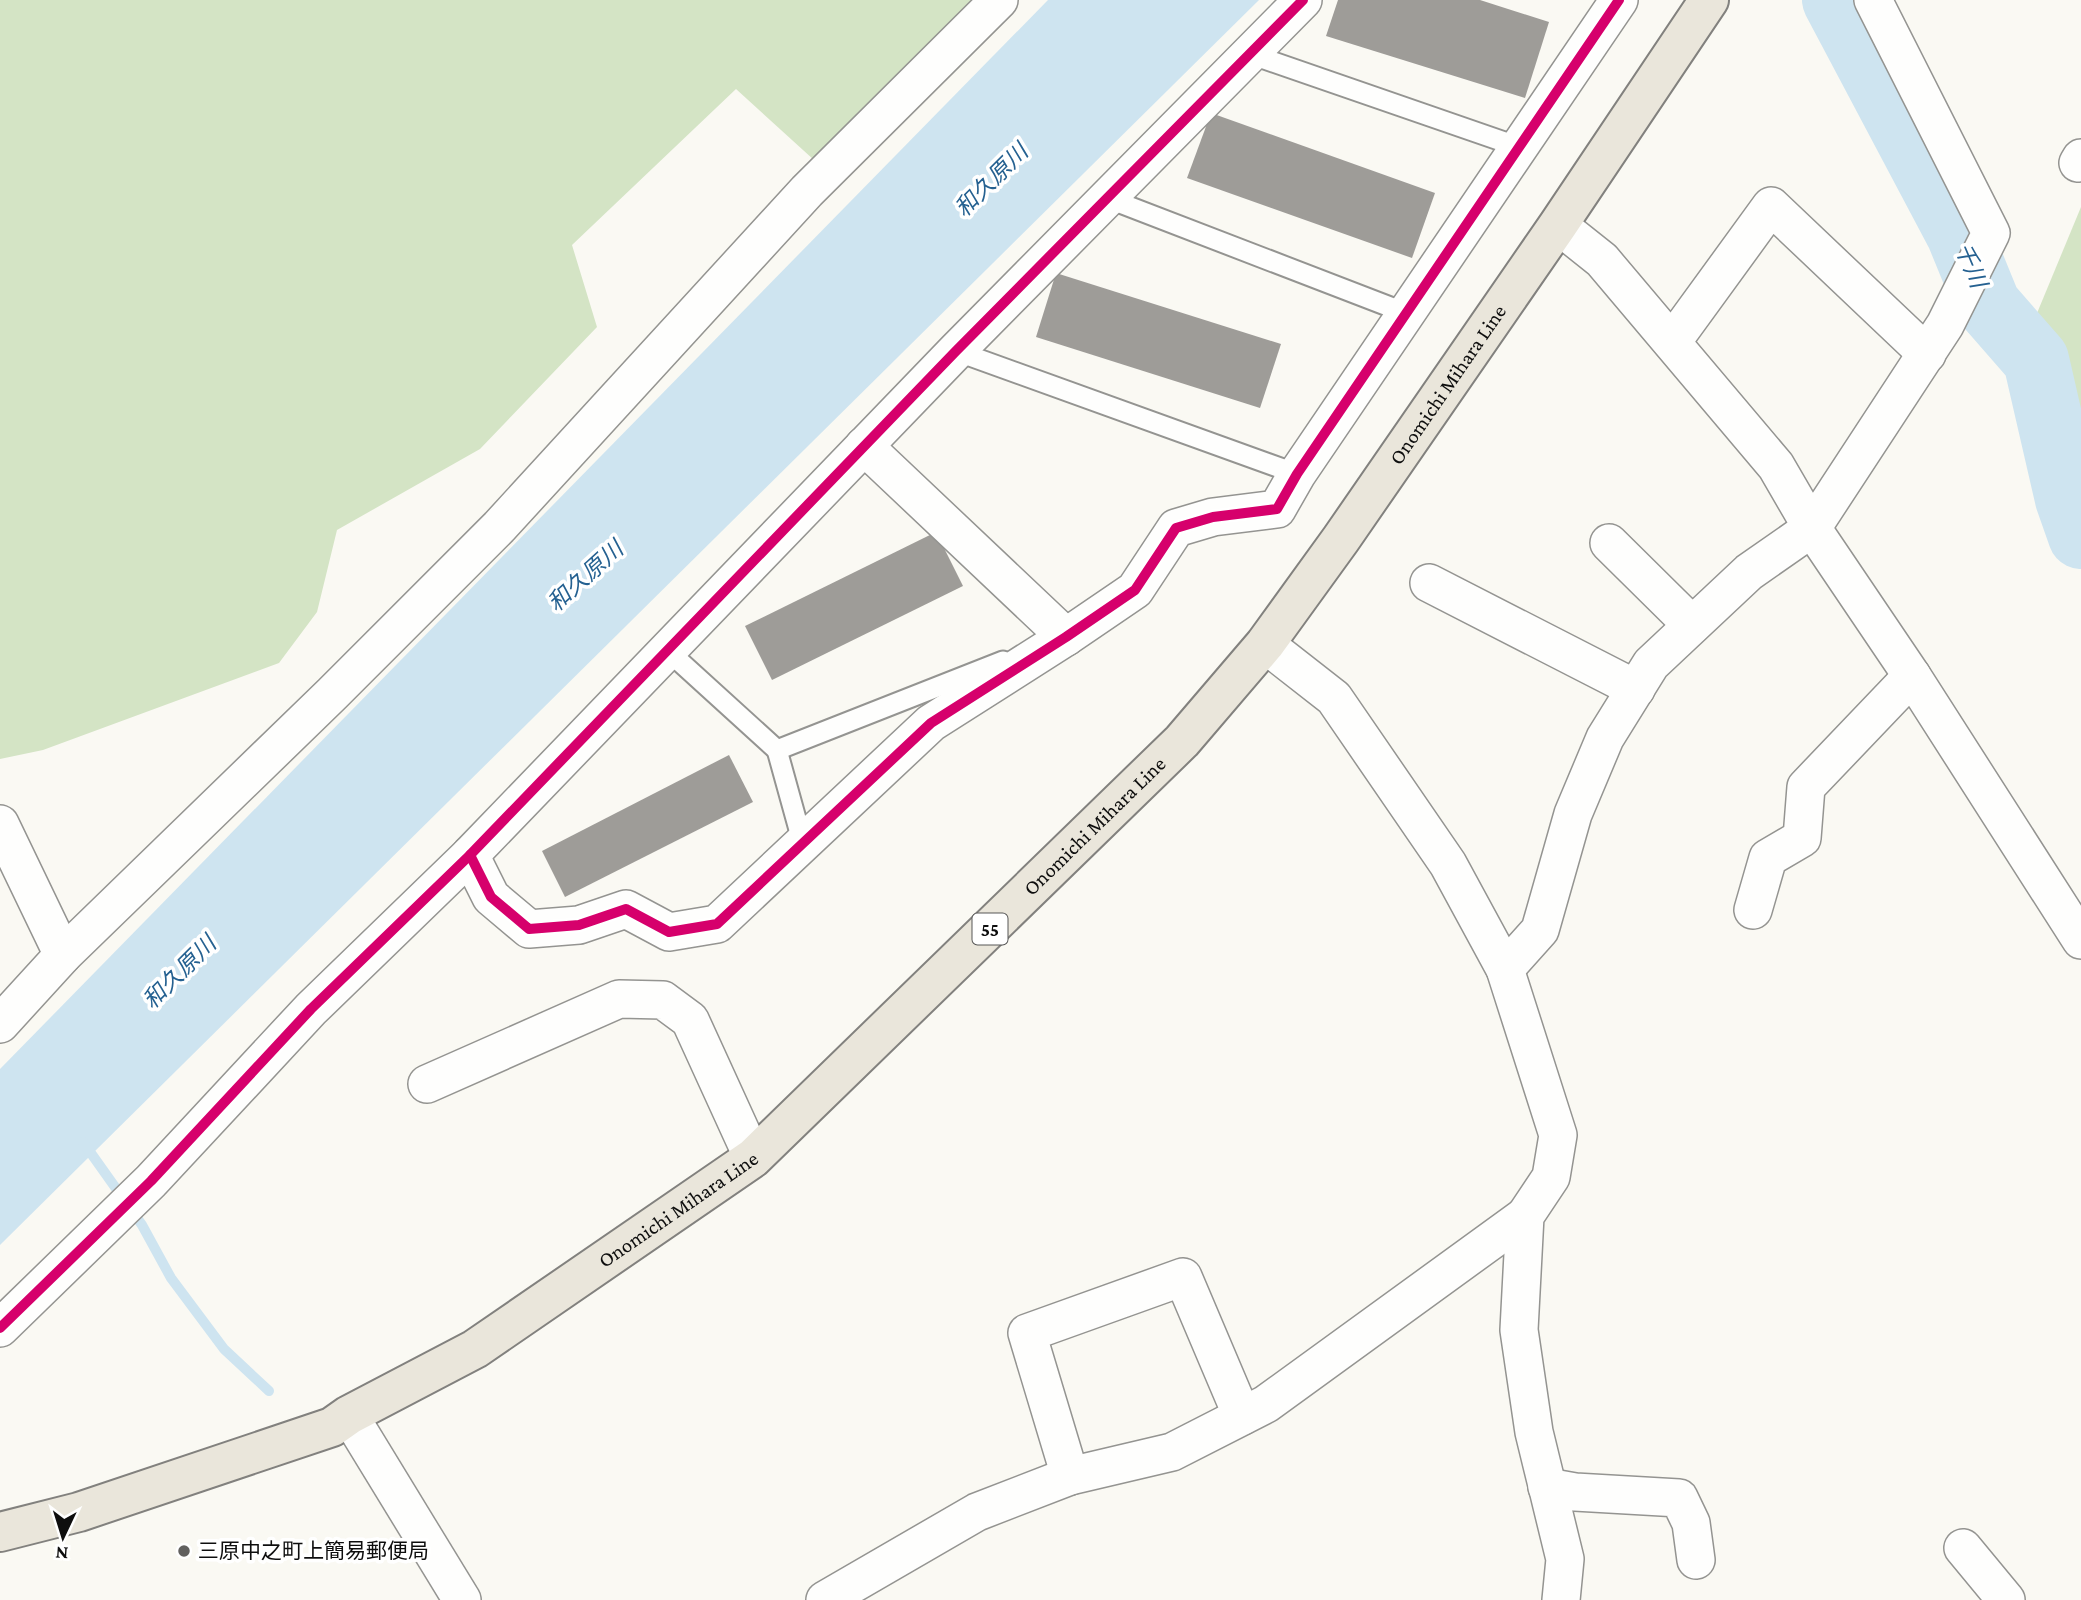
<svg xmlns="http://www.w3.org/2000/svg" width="2081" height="1600" font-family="'Crimson Pro','Noto Sans JP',serif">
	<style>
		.forest { fill: #d4e4c5 }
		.water { fill: #cee4f0 }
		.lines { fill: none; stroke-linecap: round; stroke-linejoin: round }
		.stream { stroke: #cee4f0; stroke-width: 10 }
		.river { stroke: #cee4f0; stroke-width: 66 }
		.building { fill: #9e9c98 }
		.lane-casing { stroke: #949491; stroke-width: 23 }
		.street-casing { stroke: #949491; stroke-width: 40 }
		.primary-casing { stroke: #82817e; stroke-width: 42 }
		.lane { stroke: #fefefd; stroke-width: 19 }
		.street { stroke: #fefefd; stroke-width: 37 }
		.primary { stroke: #eae6db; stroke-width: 38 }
		.cycleway-casing { stroke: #fff; stroke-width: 15 }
		.cycleway { stroke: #d6006c; stroke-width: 10 }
		.poi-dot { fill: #61605e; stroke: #fff; stroke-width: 2.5 }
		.labels { text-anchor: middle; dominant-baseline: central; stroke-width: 7; stroke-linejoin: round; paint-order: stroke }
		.shield { fill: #fff; stroke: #565656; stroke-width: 2 }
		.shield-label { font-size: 19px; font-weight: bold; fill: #0e0e0e }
		.street-label { font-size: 21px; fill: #0e0e0e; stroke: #fff }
		.poi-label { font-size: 21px; fill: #0e0e0e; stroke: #fff; text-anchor: start }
		.water-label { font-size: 23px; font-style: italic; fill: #256191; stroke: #fff }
	</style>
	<rect width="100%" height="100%" fill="#faf9f3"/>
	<g class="forest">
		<path d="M0 0H974L814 160 736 89 572 245 597 327 480 449 337 530 317 612 279 663 43 750 0 759Z"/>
		<path d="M2081 207V462L2018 359Z"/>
	</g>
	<path class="water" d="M1048 0H1259L0 1245V1069Z"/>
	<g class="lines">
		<path class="stream" d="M83 1142 142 1225 171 1278 224 1349 269 1391"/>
		<path class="river" d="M1835 0 1959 234 1988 305 2036 360 2068 499 2081 536"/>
	</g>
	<g class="building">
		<path d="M1338 0H1480L1549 22 1525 98 1326 36Z"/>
		<path d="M1211 113 1435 193 1412 258 1187 178Z"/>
		<path d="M1056 273 1281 344 1260 408 1036 337Z"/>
		<path d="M936 532 963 586 772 680 745 626Z"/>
		<path d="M729 755 753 802 565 897 542 851Z"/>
	</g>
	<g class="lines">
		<defs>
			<g id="lane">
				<path d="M1250 54 1519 147"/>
				<path d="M1107 198 1406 313"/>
				<path d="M956 351 1297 474"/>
				<path d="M667 650 777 750 1003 661"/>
				<path d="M777 750 803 844"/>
			</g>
			<g id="street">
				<path d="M2078 163 2081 158"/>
				<path d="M1558 225 1602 260 1776 466 1812 528 1912 676 2081 940"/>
				<path d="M1672 342 1771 206 1927 354"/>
				<path d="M864 446 1066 637"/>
				<path d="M1609 543 1692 625"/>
				<path d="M1429 583 1636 689"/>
				<path d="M1265 644 1334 698 1448 864 1505 969 1558 1135 1551 1177 1525 1216 1519 1330 1534 1432 1565 1559 1561 1600"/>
				<path d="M0 824 63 955"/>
				<path d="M470 855 491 897 529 929 579 925 626 909 669 932 717 924 931 723 1066 637 1135 590 1176 528 1213 517 1277 509 1297 474 1619 0"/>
				<path d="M1753 910 1768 858 1802 838 1806 787 1912 676"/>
				<path d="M1505 969 1540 930 1573 814 1605 738 1651 664 1749 572 1812 528 1945 325 1991 233 1873 0"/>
				<path d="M0 1024 63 955 332 694 499 527 807 191 999 0"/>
				<path d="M427 1084 619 999 663 1000 690 1020 753 1158"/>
				<path d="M0 1328 151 1181 311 1009 470 855 956 351 1303 0"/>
				<path d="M349 1415 462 1600"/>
				<path d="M1070 1476 1027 1333 1183 1277 1242 1416"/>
				<path d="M1547 1487 1575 1492 1679 1498 1691 1523 1696 1560"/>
				<path d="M1963 1548 2006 1600"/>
				<path d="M825 1600 977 1512 1070 1476 1172 1452 1266 1404 1525 1216"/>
			</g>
			<g id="primary">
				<path id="s1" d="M0 1532 79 1512 332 1427 349 1415 475 1349 753 1158 1182 741 1265 644 1341 539 1558 225 1709 0"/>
			</g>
		</defs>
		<use href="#lane" class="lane-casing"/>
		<use href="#street" class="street-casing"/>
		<use href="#primary" class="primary-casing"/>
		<use href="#lane" class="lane"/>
		<use href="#street" class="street"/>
		<use href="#primary" class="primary"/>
		<defs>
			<g id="cycleway">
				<path d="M470 855 491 897 529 929 579 925 626 909 669 932 717 924 931 723 1066 637 1135 590 1176 528 1213 517 1277 509 1297 474 1619 0"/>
				<path d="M0 1328 151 1181 311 1009 470 855 956 351 1303 0"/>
			</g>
		</defs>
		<use href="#cycleway" class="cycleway-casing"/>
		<use href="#cycleway" class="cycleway"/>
	</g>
	<circle class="poi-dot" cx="184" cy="1551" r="7"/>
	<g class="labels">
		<rect class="shield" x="972.5" y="913.5" width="35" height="31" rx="5"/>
		<g class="shield-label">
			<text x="990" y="929">55</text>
		</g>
		<g class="street-label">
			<text stroke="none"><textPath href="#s1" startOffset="1892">Onomichi Mihara Line</textPath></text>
			<text stroke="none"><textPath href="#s1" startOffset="1325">Onomichi Mihara Line</textPath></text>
			<text stroke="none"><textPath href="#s1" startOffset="758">Onomichi Mihara Line</textPath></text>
		</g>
		<g class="poi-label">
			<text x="198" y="1551">三原中之町上簡易郵便局</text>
		</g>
		<g class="water-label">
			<text transform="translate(991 180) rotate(-45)">和久原川</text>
			<text transform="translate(1971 265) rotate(67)">千川</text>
			<text transform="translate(585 576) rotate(-42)">和久原川</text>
			<text transform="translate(179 972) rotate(-45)">和久原川</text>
		</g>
	</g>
	<g transform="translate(63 1537) rotate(184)" stroke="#ffffff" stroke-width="5" paint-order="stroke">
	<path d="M0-5L12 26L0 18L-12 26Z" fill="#0e0e0e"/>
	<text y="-10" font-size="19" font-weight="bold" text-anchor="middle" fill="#0e0e0e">N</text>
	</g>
</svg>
